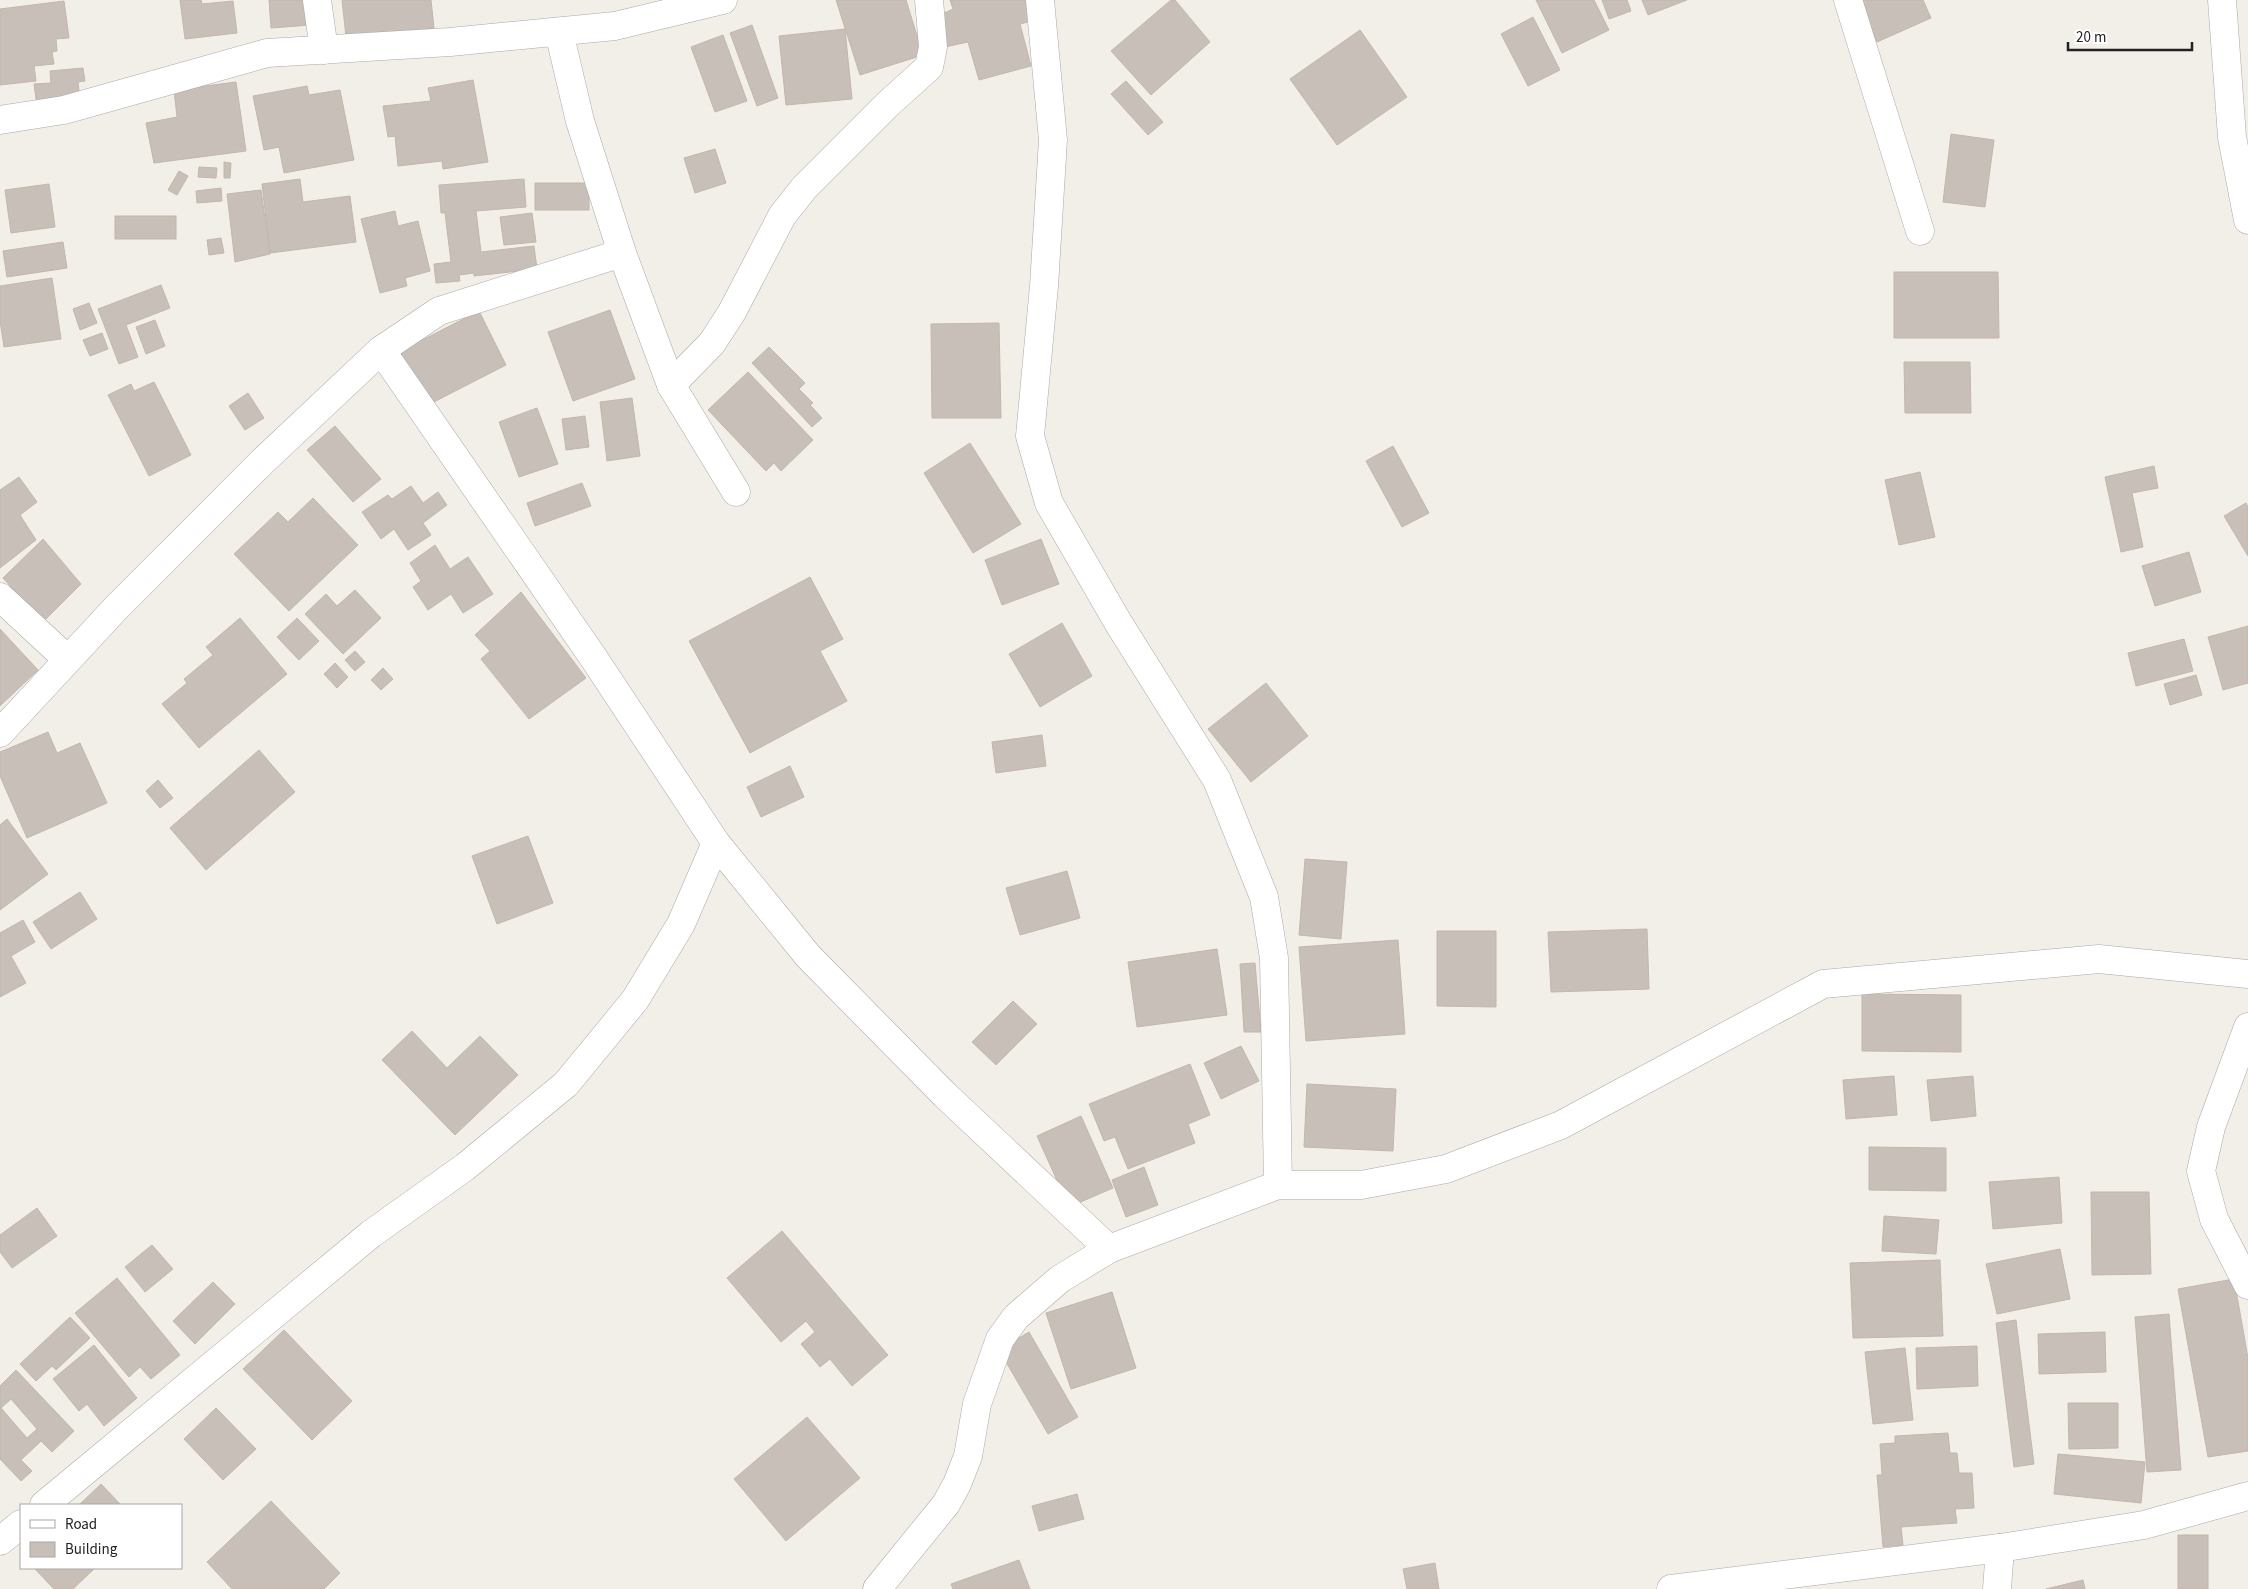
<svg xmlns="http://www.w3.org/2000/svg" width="2248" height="1589" font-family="'Source Sans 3',sans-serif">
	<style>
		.building { fill: #c7bfb8; stroke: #c4b6ab; fill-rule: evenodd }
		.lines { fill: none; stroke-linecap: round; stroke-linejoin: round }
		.minor-casing { stroke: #a9a9a9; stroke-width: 29 }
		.minor { stroke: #fff; stroke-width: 28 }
	</style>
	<rect width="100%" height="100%" fill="#f2efe9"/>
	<g class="building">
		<path d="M180 0H201L202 4 233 1 237 33 185 39Z"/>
		<path d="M269 0H308L311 25 271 28Z"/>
		<path d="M342 0H431L434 28 346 37Z"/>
		<path d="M836 0H906L923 55 860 75Z"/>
		<path d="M950 0H1026L1032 21 1020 24 1031 66 979 80 968 42 945 47 936 17 953 9Z"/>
		<path d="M1171 0H1175L1210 42 1151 95 1111 51Z"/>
		<path d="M1536 0H1594L1609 30 1562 53Z"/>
		<path d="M1602 0H1627L1631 11 1609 19Z"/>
		<path d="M1642 0H1687L1648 15Z"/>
		<path d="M1859 0H1923L1931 18 1877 42Z"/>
		<path d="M64 1 69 38 56 39 57 51 52 52 54 64 34 66 36 81 0 85V9Z"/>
		<path d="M1533 17 1560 70 1528 86 1501 34Z"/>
		<path d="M752 25 778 98 757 106 730 33Z"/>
		<path d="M845 29 852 99 786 105 779 36Z"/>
		<path d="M1360 30 1407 97 1337 145 1290 79Z"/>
		<path d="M723 35 747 101 715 112 691 47Z"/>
		<path d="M83 68 85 81 78 82 80 101 37 106 34 84 51 83 50 71Z"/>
		<path d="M473 80 488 162 443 169 442 161 398 166 395 136 388 137 383 106 431 101 428 88Z"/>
		<path d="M1126 81 1163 122 1148 135 1111 94Z"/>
		<path d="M236 82 246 151 154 163 146 123 177 117 174 90Z"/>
		<path d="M307 86 309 95 340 90 354 160 284 173 279 147 264 150 253 96Z"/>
		<path d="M1951 134 1994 140 1985 207 1943 202Z"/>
		<path d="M715 149 726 183 695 193 684 158Z"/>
		<path d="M224 162 231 163 230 178H224Z"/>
		<path d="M199 167 217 168 216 178 198 177Z"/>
		<path d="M179 171 188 176 177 195 168 190Z"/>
		<path d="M300 179 303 202 350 196 356 242 270 253 262 184Z"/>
		<path d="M524 179 526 207 476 211 481 252 534 246 537 269 474 276V273L459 275 460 281 436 283 434 264 451 262 445 213H441L439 185Z"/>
		<rect x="535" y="183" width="54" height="27"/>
		<path d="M49 184 55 227 11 233 5 190Z"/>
		<path d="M221 188 222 201 197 203 196 191Z"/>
		<path d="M261 190 270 254 235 262 227 194Z"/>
		<path d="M395 211 398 226 418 221 430 271 405 278 407 286 380 293 361 219Z"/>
		<path d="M532 213 536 242 504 245 500 217Z"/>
		<rect x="115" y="216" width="61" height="23"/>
		<path d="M221 238 224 253 209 255 207 240Z"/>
		<path d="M63 242 67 268 7 277 3 251Z"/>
		<path d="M1894 272H1998L1999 338H1894Z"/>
		<path d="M52 278 61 339 4 347 0 321V286Z"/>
		<path d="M161 285 170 308 126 325 138 357 119 364 98 309Z"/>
		<path d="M89 303 97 323 80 330 73 309Z"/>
		<path d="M610 310 635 379 573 401 548 332Z"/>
		<path d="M479 311 506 365 426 406 399 352Z"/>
		<path d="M155 320 165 346 146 354 136 327Z"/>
		<path d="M999 323 1001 418H932L931 324Z"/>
		<path d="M102 333 108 349 90 356 83 340Z"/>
		<path d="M769 347 805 383 799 389 813 403 810 405 822 418 812 427 752 363Z"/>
		<path d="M1904 362H1970L1971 413H1905Z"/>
		<path d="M748 372 813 440 781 471 774 463 766 471 708 410Z"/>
		<path d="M154 382 191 455 149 476 108 395 131 384 134 391Z"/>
		<path d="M248 393 264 418 245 430 229 406Z"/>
		<path d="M632 398 640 456 607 461 600 402Z"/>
		<path d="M537 408 558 464 519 477 499 422Z"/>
		<path d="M585 416 589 447 566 450 562 419Z"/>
		<path d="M335 426 381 479 353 502 307 450Z"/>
		<path d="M970 443 1021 524 973 553 924 473Z"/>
		<path d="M1393 446 1429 513 1402 527 1366 461Z"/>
		<path d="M2154 466 2158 488 2132 493 2143 547 2121 552 2105 477Z"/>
		<path d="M1920 472 1935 537 1899 545 1885 480Z"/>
		<path d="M19 477 37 502 20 515 36 540 0 568V490Z"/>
		<path d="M582 483 591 506 535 526 527 503Z"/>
		<path d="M411 486 423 503 438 492 447 505 423 523 431 535 408 550 394 529 381 539 362 512 388 495 392 499Z"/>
		<path d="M313 498 358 545 289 611 234 554 278 512 288 522Z"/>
		<path d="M2246 503 2248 507V556L2224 516Z"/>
		<path d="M43 539 81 584 43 622 3 578Z"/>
		<path d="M1041 539 1059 584 1002 605 985 560Z"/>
		<path d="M435 545 450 569 468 557 493 594 463 613 451 594 428 610 413 587 421 581 410 563Z"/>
		<path d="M2189 552 2201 592 2155 606 2142 566Z"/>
		<path d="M810 577 843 639 820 651 847 701 750 753 689 641Z"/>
		<path d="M355 590 381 618 343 654 305 614 326 594 337 606Z"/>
		<path d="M521 592 586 678 529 719 481 659 490 651 475 635Z"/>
		<path d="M240 618 287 674 199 748 162 704 187 683 184 679 213 655 206 647Z"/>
		<path d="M297 618 319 641 299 660 277 637Z"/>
		<path d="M1062 623 1092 676 1040 707 1009 654Z"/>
		<path d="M2248 626V683L2223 690 2208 637Z"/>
		<path d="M0 629 38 670 0 706Z"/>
		<path d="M2184 639 2193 671 2136 686 2128 653Z"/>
		<path d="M355 651 365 662 355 671 345 660Z"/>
		<path d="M335 663 348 677 337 688 324 674Z"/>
		<path d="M383 668 393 679 381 690 371 680Z"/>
		<path d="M2196 675 2202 695 2170 705 2164 684Z"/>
		<path d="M1266 683 1308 736 1251 782 1208 729Z"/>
		<path d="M48 732 57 753 80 743 107 803 27 838 0 776V752Z"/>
		<path d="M1042 735 1046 766 996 773 992 742Z"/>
		<path d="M259 750 295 792 206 870 170 828Z"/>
		<path d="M790 766 804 797 761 817 747 787Z"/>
		<path d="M158 780 173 798 160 808 146 791Z"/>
		<path d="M7 819 48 874 0 910V825Z"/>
		<path d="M528 836 553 903 497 924 472 856Z"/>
		<path d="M1305 859 1347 862 1341 939 1299 935Z"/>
		<path d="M1067 871 1080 918 1020 935 1006 888Z"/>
		<path d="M80 892 97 919 51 949 33 922Z"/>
		<path d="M23 920 35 942 11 956 26 983 0 997V933Z"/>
		<path d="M1647 929 1649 989 1551 992 1548 932Z"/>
		<path d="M1437 931H1496V1007L1437 1006Z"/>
		<path d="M1398 940 1405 1034 1306 1041 1299 947Z"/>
		<path d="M1217 949 1227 1015 1137 1027 1128 962Z"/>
		<path d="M1255 963 1261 1032H1244L1240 964Z"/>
		<path d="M1862 994 1961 995V1052L1862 1051Z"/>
		<path d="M1013 1001 1037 1024 996 1065 972 1042Z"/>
		<path d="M412 1031 447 1068 480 1036 518 1075 455 1135 382 1060Z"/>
		<path d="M1241 1046 1259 1081 1221 1099 1204 1063Z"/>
		<path d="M1190 1064 1210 1115 1188 1124 1195 1143 1128 1169 1115 1137 1104 1141 1089 1104Z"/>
		<path d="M1894 1076 1897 1115 1846 1119 1843 1080Z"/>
		<path d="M1973 1076 1976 1116 1931 1121 1927 1080Z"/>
		<path d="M1307 1084 1396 1089 1393 1151 1304 1147Z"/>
		<path d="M1081 1116 1113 1188 1069 1207 1037 1136Z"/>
		<path d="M1869 1147 1946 1148V1191L1869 1190Z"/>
		<path d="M1144 1167 1158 1205 1126 1217 1112 1180Z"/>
		<path d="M2059 1177 2062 1223 1993 1229 1989 1182Z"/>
		<path d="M2091 1192H2149L2151 1274 2092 1275Z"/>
		<path d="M37 1208 57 1236 12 1268 0 1252V1235Z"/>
		<path d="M1884 1216 1939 1220 1936 1254 1882 1251Z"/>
		<path d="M782 1231 888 1355 852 1386 830 1359 820 1367 801 1344 815 1332 806 1321 781 1342 727 1278Z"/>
		<path d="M152 1245 173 1269 145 1292 125 1267Z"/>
		<path d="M2060 1249 2070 1299 1997 1314 1986 1264Z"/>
		<path d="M1940 1260 1943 1336 1853 1338 1850 1263Z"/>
		<path d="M117 1278 180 1355 151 1379 140 1367 129 1377 75 1313Z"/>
		<path d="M2234 1279 2248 1358V1451L2208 1457 2178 1289Z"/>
		<path d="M213 1282 235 1304 195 1344 173 1321Z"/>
		<path d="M1112 1292 1136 1368 1071 1389 1046 1313Z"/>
		<path d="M2169 1314 2181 1470 2147 1472 2135 1317Z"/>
		<path d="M70 1317 90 1338 56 1370 52 1366 36 1381 20 1364Z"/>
		<path d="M2016 1320 2034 1464 2014 1467 1996 1323Z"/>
		<path d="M284 1330 352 1401 312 1440 243 1369Z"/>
		<path d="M1029 1332 1078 1417 1048 1434 999 1350Z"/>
		<path d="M2105 1332 2106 1372 2039 1374 2038 1334Z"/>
		<path d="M94 1345 137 1398 104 1426 87 1404 79 1411 53 1379Z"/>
		<path d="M1977 1346 1978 1386 1917 1389 1916 1348Z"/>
		<path d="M1905 1348 1913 1420 1873 1424 1865 1352Z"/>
		<path d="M16 1370 74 1431 52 1452 41 1441 21 1460 32 1471 21 1481 0 1459V1386ZM11 1399 37 1429 27 1438 1 1408Z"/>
		<path d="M2068 1403H2118V1448L2069 1449Z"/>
		<path d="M216 1408 256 1449 223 1480 184 1439Z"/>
		<path d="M807 1417 860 1478 786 1541 734 1479Z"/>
		<path d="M1948 1433 1950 1453H1957L1959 1473H1972L1974 1508 1955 1509 1957 1523 1901 1527 1903 1545 1883 1547 1877 1475H1882L1880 1444 1895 1443V1436Z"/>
		<path d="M2058 1454 2145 1462 2141 1503 2054 1494Z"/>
		<path d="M101 1484 121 1505H79Z"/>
		<path d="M1077 1494 1084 1519 1039 1531 1032 1506Z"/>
		<path d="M271 1501 340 1573 324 1589H232L207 1562Z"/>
		<rect x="2178" y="1535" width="30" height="54"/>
		<path d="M1019 1560 1030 1589H953L951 1584Z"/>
		<path d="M1435 1563 1439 1589H1407L1403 1569Z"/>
		<path d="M34 1568H95L73 1589H54Z"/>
		<path d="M2083 1580 2085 1589H2046Z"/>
	</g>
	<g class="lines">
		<defs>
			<g id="minor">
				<path d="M317 0 324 50"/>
				<path d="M1040 0 1053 140 1044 286 1030 436 1049 503 1119 624 1217 780 1264 897 1274 958 1278 1185"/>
				<path d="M1848 0 1920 231"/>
				<path d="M2222 0 2232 137 2248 220"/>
				<path d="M559 32 580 121 622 253 671 385 736 492"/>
				<path d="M0 120 64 110 267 53 450 42 615 26 723 0"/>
				<path d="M381 350 593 657 716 843 808 956 945 1095 1109 1249"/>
				<path d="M671 385 712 343 732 312 782 216 804 188 888 104 929 67 933 47 929 0"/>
				<path d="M0 597 67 659"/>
				<path d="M0 733 116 608 262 462 381 350 439 311 622 253"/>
				<path d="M2248 1027 2211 1127 2201 1171 2214 1219 2248 1285"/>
				<path d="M44 1505 371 1234 465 1167 566 1084 635 1000 681 924 716 843"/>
				<path d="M0 1541 21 1524"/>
				<path d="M877 1589 946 1504 957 1484 968 1456 977 1404 1000 1339 1016 1317 1060 1279 1109 1249 1278 1185H1361L1446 1169 1561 1125 1823 984 2099 959 2248 974"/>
				<path d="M1671 1589 2000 1548 2144 1525 2248 1496"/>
				<path d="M1997 1589 2000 1548"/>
			</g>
		</defs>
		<use href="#minor" class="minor-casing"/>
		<use href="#minor" class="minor"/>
	</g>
	<rect x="20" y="1504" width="162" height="65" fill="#ffffff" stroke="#a7a7a7"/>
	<rect x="30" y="1520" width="25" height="8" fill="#ffffff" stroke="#a7a7a7"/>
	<text x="65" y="1529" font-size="15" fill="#222222">Road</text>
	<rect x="30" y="1542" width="25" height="15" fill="#c7bfb8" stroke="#a7a7a7"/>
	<text x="65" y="1554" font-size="15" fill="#222222">Building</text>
	<path d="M2068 42v8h124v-8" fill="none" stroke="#222222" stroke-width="2.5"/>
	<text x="2076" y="42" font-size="15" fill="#222222" stroke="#ffffff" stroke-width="4" paint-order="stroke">20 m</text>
</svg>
